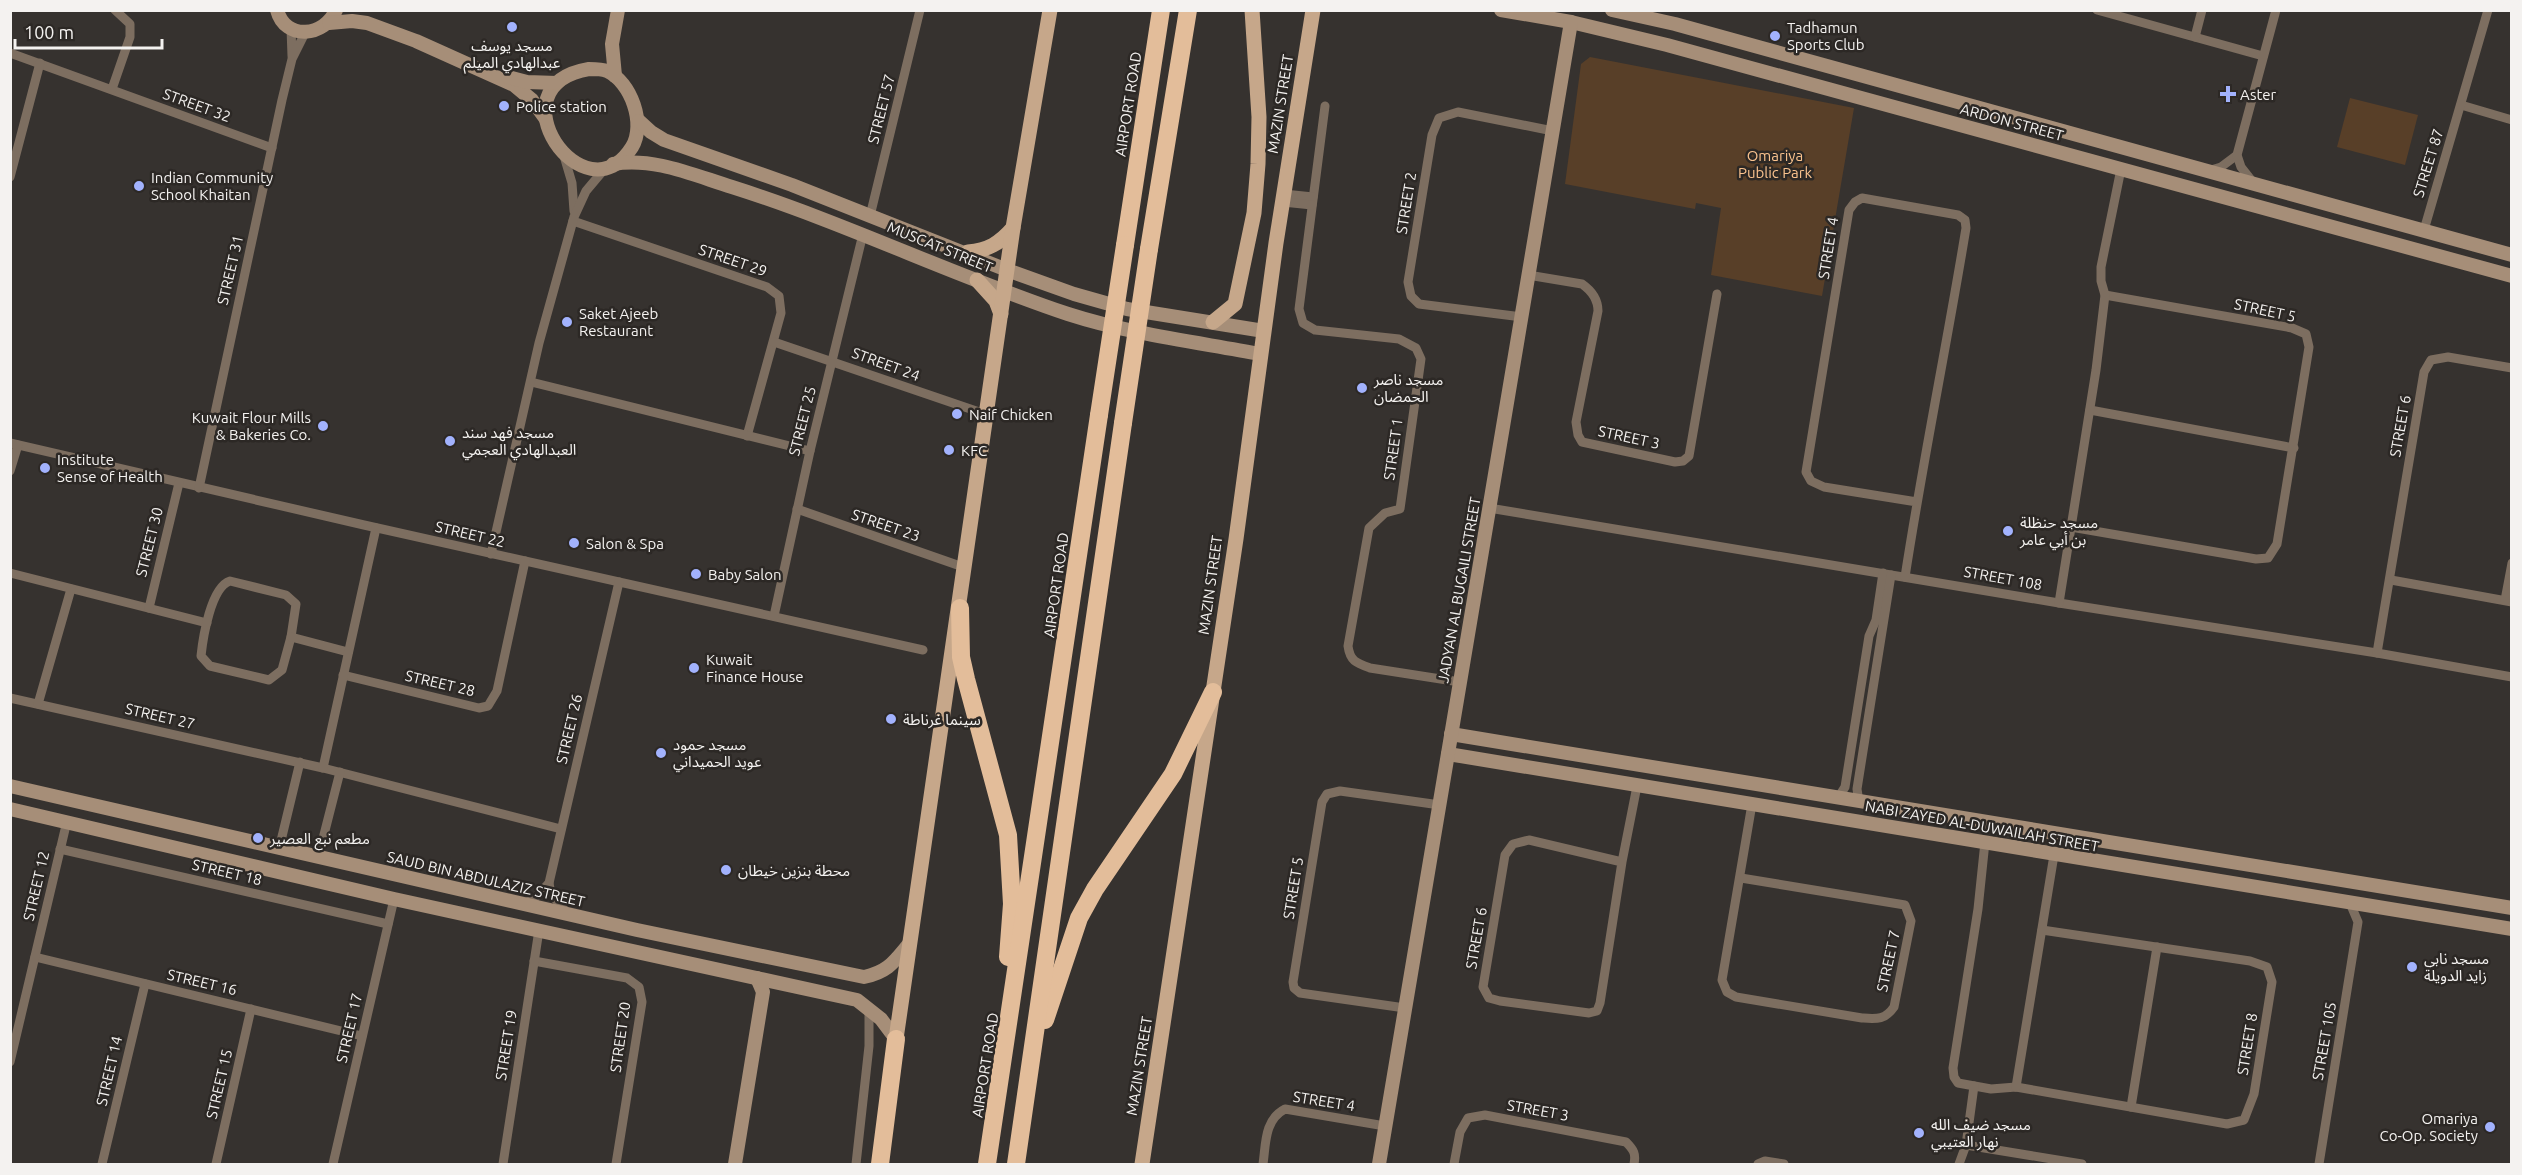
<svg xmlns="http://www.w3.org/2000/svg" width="2522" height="1175" font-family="Ubuntu,'Noto Sans Arabic',sans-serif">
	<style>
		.green { fill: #583f28 }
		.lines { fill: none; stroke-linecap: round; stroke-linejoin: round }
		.street { stroke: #7d6e60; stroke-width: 9 }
		.secondary { stroke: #a68e78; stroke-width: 14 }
		.primary { stroke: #c6a78a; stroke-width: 15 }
		.highway { stroke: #e3bd9a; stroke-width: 18 }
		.highway-bridge { stroke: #e3bd9a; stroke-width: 18 }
		.poi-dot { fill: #a2b2fd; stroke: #2c2825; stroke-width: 2 }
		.labels { text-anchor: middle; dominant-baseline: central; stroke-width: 5; stroke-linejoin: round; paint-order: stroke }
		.poi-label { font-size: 15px; fill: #f4f2f0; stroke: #2c2825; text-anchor: start }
		.street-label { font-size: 15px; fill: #f4f2f0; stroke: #2c2825 }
		.park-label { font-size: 15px; fill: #fbc38e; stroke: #2c2825 }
	</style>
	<rect width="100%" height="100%" fill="#36322f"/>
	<g class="green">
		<path d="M1590 57 1854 108 1822 296 1711 275 1721 208 1696 203 1695 209 1565 184 1581 64Z"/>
		<path d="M2350 98 2418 115 2405 165 2337 147Z"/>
	</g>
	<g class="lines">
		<g class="street">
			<path d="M2097 10 2263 56"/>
			<path d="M291 28 292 56"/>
			<path d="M2195 37 2202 10"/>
			<path d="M10 53 272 148"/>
			<path d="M112 89 130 37V24L115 10"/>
			<path d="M2461 105 2512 120"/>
			<path d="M1325 106 1299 309 1303 323 1315 330 1399 339 1416 348 1421 359 1400 509 1385 513 1369 528 1348 646C1350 661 1356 663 1370 668L1460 682"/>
			<path d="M564 156 572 183 574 211"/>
			<path d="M2211 170 2221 167 2237 155"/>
			<path d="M10 177 40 63"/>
			<path d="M2252 181 2241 167 2237 155 2276 10"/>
			<path d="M1284 194 1313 197"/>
			<path d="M1283 202 1312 205"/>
			<path d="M870 216 920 10"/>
			<path d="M573 221 767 287 779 296 781 313 747 436"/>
			<path d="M2424 230 2488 10"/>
			<path d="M1528 275 1582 284C1592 291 1598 299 1598 311L1576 422 1578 435 1582 442 1675 462 1683 461 1689 456 1717 294"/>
			<path d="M1522 317 1419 304 1411 296 1408 282 1432 135 1439 118 1458 112 1553 131"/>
			<path d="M774 342 988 415"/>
			<path d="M531 382 810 451"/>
			<path d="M2090 410 2294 448"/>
			<path d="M10 443 364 525 923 650"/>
			<path d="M10 471 18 445"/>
			<path d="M199 488 282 100 292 59 305 33"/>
			<path d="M1489 508 2059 603 2377 653 2512 677"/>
			<path d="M797 509 966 568"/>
			<path d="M2071 527 2256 559 2268 558 2277 544 2309 347 2306 334 2292 328 2105 295"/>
			<path d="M491 554 539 343 574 217 586 191 607 166"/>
			<path d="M10 573 207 623"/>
			<path d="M1905 577C1923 460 1947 344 1966 228L1965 220 1958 215 1862 198 1855 202 1849 210 1806 472 1811 481 1824 487 1917 502"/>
			<path d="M2391 580 2512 602"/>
			<path d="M230 581 286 595 296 604 291 637 282 670 269 680 210 666 201 656C203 637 211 587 230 581Z"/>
			<path d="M2505 600 2512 563"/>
			<path d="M2059 603 2096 370 2105 295 2101 281V267L2121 169"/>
			<path d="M149 608 179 483"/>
			<path d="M774 616 810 451 863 234"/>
			<path d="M291 637 348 652"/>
			<path d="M2377 653 2424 372 2431 360 2448 357 2512 368"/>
			<path d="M343 675 479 708 488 706 497 691 525 561"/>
			<path d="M10 698 323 768 561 829"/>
			<path d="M38 704 71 589"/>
			<path d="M323 768 376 528"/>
			<path d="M1838 798 1845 787 1869 636 1876 620 1883 573"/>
			<path d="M1859 802 1857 789 1891 575"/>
			<path d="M1985 842 1978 909 1953 1068 1954 1077 1958 1083 1991 1089 2016 1087 2227 1124 2244 1120 2254 1094 2272 982 2267 967 2250 961 2042 930"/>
			<path d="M60 849 388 924"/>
			<path d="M279 849 300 762"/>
			<path d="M318 858 340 772"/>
			<path d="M1622 862 1529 840 1513 844 1505 855 1483 987 1489 998 1500 1001 1589 1013 1597 1011 1600 1003 1622 862 1637 786"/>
			<path d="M1741 878 1905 905 1911 921 1894 1007C1885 1020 1877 1019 1862 1018L1736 997 1727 992 1722 980 1752 804"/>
			<path d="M523 903 533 900 549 883"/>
			<path d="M567 913 551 894 549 883 619 582"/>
			<path d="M35 957 362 1036"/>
			<path d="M534 961 627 978 639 987 642 1002 616 1164"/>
			<path d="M1405 1008 1300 993 1294 988 1293 982 1322 802 1327 794 1340 791 1440 805"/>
			<path d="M10 1062 67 821"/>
			<path d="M2016 1087 2054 855"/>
			<path d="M2131 1107 2157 947"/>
			<path d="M1966 1145 2082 1164"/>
			<path d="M102 1164 145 984"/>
			<path d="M216 1164 251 1009"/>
			<path d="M333 1164 394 899"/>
			<path d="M503 1164 539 930"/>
			<path d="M856 1164 869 1046V1008"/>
			<path d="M1263 1164C1266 1144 1264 1120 1285 1109L1385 1126"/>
			<path d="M1454 1164 1460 1132 1468 1118 1485 1115 1626 1142C1634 1150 1636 1154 1634 1164"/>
			<path d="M1758 1164 1765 1161 1784 1164"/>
			<path d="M1959 1164 1966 1145 1974 1086"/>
			<path d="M2319 1164 2358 922 2350 903"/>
		</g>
		<g class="secondary">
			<path d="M277 10C285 41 325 37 336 10"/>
			<path d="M1501 10 1571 22 1667 45 2512 276"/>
			<path d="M1612 10 1675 24 2512 255"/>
			<path d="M329 23 352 21 367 23 416 41 514 85 532 100 545 118"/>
			<path d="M589 69C595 69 602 69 607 71 631 82 646 124 632 147 585 222 489 86 589 69Z"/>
			<path d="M615 76 612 44 618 10"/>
			<path d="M508 77 527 82 557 83"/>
			<path d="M639 121 651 132 664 140 792 185 1007 270 1074 294 1127 309 1264 331"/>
			<path d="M613 164C654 157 693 175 732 187 846 223 954 276 1068 314 1130 334 1196 342 1260 354"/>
			<path d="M1451 734 2512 908"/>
			<path d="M1448 754 2512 929"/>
			<path d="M10 786 637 930 864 977C888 972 894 962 909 944"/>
			<path d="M10 809 394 899 857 1000 881 1019 896 1039"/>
			<path d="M735 1164 763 992 757 978"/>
			<path d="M1379 1164 1571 22"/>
		</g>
		<g class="primary">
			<path d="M968 252C988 250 999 244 1013 228"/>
			<path d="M977 280 996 301 1001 314"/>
			<path d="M1213 322 1235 304 1254 213 1258 164 1259 117 1252 10"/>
			<path d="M896 1039 1013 228 1050 10"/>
			<path d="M1142 1164 1236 539 1276 243 1313 10"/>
		</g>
		<g class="highway">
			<path d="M1125 245 1161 10"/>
			<path d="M1149 249 1188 10"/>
			<path d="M960 608 961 657 966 679 1008 835 1012 904 1008 957"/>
			<path d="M1045 1020 1079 918 1095 889 1173 774 1213 692"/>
			<path d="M880 1164 896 1039"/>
			<path d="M987 1164 1099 415"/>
			<path d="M1016 1164 1123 423"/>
		</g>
		<g class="highway-bridge">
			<path d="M1099 415 1125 245"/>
			<path d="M1123 423 1149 249"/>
		</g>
	</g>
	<g class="poi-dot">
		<circle cx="512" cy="27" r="6"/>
		<circle cx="1775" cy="36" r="6"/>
		<path d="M2225 85h6v6h6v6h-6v6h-6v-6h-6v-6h6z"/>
		<circle cx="504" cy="106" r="6"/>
		<circle cx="139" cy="186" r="6"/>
		<circle cx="567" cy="322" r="6"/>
		<circle cx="1362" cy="388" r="6"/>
		<circle cx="957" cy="414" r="6"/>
		<circle cx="323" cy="426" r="6"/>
		<circle cx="450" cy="441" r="6"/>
		<circle cx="949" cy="450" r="6"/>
		<circle cx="45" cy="468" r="6"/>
		<circle cx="2008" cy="531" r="6"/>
		<circle cx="574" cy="543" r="6"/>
		<circle cx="696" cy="574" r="6"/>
		<circle cx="694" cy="668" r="6"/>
		<circle cx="891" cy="719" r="6"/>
		<circle cx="661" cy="753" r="6"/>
		<circle cx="258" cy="838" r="6"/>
		<circle cx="726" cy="870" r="6"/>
		<circle cx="2412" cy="967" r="6"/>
		<circle cx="2490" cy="1127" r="6"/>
		<circle cx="1919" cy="1133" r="6"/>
	</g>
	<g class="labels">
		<g class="poi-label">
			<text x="1787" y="27">Tadhamun<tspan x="1787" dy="17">Sports Club</tspan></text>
			<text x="512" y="45" text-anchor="middle">مسجد يوسف<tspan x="512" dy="17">عبدالهادي الميلم</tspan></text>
			<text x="2240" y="94">Aster</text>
			<text x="516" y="106">Police station</text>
			<text x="151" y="177">Indian Community<tspan x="151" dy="17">School Khaitan</tspan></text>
			<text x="579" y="313">Saket Ajeeb<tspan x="579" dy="17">Restaurant</tspan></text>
			<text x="1374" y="379">مسجد ناصر<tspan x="1374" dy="17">الحمضان</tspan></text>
			<text x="969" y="414">Naif Chicken</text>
			<text x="311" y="417" text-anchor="end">Kuwait Flour Mills<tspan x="311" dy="17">&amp; Bakeries Co.</tspan></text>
			<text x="462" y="432">مسجد فهد سند<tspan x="462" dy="17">العبدالهادي العجمي</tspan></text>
			<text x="961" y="450">KFC</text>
			<text x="57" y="459">Institute<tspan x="57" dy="17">Sense of Health</tspan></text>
			<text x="2020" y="522">مسجد حنظلة<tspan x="2020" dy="17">بن أبي عامر</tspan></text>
			<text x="586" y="543">Salon &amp; Spa</text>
			<text x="708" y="574">Baby Salon</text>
			<text x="706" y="659">Kuwait<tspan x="706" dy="17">Finance House</tspan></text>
			<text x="903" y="719">سينما غرناطة</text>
			<text x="673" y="744">مسجد حمود<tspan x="673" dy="17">عويد الحميداني</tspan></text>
			<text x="270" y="838">مطعم نبع العصير</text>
			<text x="738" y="870">محطة بنزين خيطان</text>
			<text x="2424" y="958">مسجد نابي<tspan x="2424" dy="17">زايد الدويلة</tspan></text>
			<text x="2478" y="1118" text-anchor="end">Omariya<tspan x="2478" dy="17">Co-Op. Society</tspan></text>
			<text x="1931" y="1124">مسجد ضيف الله<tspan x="1931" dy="17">نهار العتيبي</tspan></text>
		</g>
		<g class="street-label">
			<text transform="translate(1128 104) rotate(-81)">AIRPORT ROAD</text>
			<text transform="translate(1280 104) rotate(-81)">MAZIN STREET</text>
			<text transform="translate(197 105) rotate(20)">STREET 32</text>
			<text transform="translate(881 109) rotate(-76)">STREET 57</text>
			<text transform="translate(2012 122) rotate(15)">ARDON STREET</text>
			<text transform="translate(2428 163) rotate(-73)">STREET 87</text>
			<text transform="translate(1406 203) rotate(-81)">STREET 2</text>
			<text transform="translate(940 247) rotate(22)">MUSCAT STREET</text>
			<text transform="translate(1828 248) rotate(-81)">STREET 4</text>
			<text transform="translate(733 260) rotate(19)">STREET 29</text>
			<text transform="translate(230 270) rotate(-77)">STREET 31</text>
			<text transform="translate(2265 310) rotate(12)">STREET 5</text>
			<text transform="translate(886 364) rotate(20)">STREET 24</text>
			<text transform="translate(802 421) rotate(-76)">STREET 25</text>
			<text transform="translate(2400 426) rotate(-80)">STREET 6</text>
			<text transform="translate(1629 437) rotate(12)">STREET 3</text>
			<text transform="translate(1393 449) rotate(-82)">STREET 1</text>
			<text transform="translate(886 525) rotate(19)">STREET 23</text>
			<text transform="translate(470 534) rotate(13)">STREET 22</text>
			<text transform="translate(149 542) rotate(-76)">STREET 30</text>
			<text transform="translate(2003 578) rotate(10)">STREET 108</text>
			<text transform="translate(1056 585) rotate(-82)">AIRPORT ROAD</text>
			<text transform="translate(1210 585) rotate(-82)">MAZIN STREET</text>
			<text transform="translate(1459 590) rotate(-80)">JADYAN AL BUGAILI STREET</text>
			<text transform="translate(440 683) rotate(13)">STREET 28</text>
			<text transform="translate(160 716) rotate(13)">STREET 27</text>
			<text transform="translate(569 729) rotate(-77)">STREET 26</text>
			<text transform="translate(1982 826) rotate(10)">NABI ZAYED AL-DUWAILAH STREET</text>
			<text transform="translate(227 872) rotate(13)">STREET 18</text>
			<text transform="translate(486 879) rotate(13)">SAUD BIN ABDULAZIZ STREET</text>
			<text transform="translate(36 886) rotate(-77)">STREET 12</text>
			<text transform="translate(1293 888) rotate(-81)">STREET 5</text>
			<text transform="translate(1476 938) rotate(-80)">STREET 6</text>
			<text transform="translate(1888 961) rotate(-78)">STREET 7</text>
			<text transform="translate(202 982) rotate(13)">STREET 16</text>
			<text transform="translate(349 1028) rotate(-77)">STREET 17</text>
			<text transform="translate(620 1037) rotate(-82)">STREET 20</text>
			<text transform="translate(2324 1041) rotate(-80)">STREET 105</text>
			<text transform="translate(2247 1044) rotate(-81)">STREET 8</text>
			<text transform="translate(506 1045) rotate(-81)">STREET 19</text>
			<text transform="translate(985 1065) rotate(-81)">AIRPORT ROAD</text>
			<text transform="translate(1139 1066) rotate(-81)">MAZIN STREET</text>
			<text transform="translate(109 1071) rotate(-77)">STREET 14</text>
			<text transform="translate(219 1084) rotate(-77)">STREET 15</text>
			<text transform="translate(1324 1101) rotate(9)">STREET 4</text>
			<text transform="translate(1538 1110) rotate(10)">STREET 3</text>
		</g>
		<g class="park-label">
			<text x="1775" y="155">Omariya<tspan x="1775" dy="17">Public Park</tspan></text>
		</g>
	</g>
	<rect width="2522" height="1175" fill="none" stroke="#f4f2f0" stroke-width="24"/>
	<path d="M15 39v9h147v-9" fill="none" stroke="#f4f2f0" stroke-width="3"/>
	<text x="24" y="39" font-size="18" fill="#f4f2f0" stroke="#2c2825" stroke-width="4.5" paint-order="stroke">100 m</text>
</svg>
